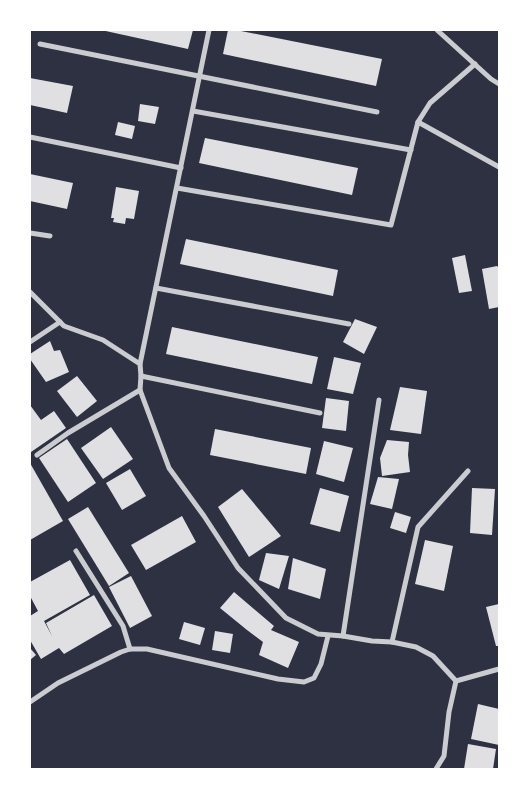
<svg xmlns="http://www.w3.org/2000/svg" width="529" height="799" font-family="'Libre Baskerville',serif">
	<style>
		.building { fill: #e0e0e3 }
		.lines { fill: none; stroke-linecap: round; stroke-linejoin: round }
		.minor { stroke: #caccd0; stroke-width: 5 }
	</style>
	<rect width="100%" height="100%" fill="#2d3142"/>
	<g class="building">
		<path d="M101 30H193L188 49Z"/>
		<path d="M228 30H236L382 59 376 86 223 54Z"/>
		<path d="M30 78 73 86 67 113 30 105Z"/>
		<path d="M140 104 159 107 155 124 138 121Z"/>
		<path d="M118 122 135 126 132 139 115 135Z"/>
		<path d="M205 138 358 168 352 195 199 163Z"/>
		<path d="M30 174 73 183 67 209 30 201Z"/>
		<path d="M116 187 139 191 134 219 126 218 125 224 113 222 114 218H111Z"/>
		<path d="M186 239 338 270 333 296 180 264Z"/>
		<path d="M465 255 472 291 459 293 452 258Z"/>
		<path d="M497 266 499 268V307L489 309 482 269Z"/>
		<path d="M355 319 377 327 364 354 343 342Z"/>
		<path d="M172 327 318 357 312 384 166 354Z"/>
		<path d="M50 341 54 351 60 350 69 372 46 382 30 359V354Z"/>
		<path d="M334 357 361 363 353 394 327 389Z"/>
		<path d="M77 376 97 401 77 417 57 391Z"/>
		<path d="M400 387 427 391 421 434 390 430Z"/>
		<path d="M326 398 349 401 346 431 322 428Z"/>
		<path d="M30 405 41 420 54 411 66 428 31 452Z"/>
		<path d="M111 427 133 459 103 479 81 448Z"/>
		<path d="M215 429 311 448 306 474 210 455Z"/>
		<path d="M67 439 96 483 68 502 39 458Z"/>
		<path d="M387 440 409 442 408 455 410 472 382 476 380 458Z"/>
		<path d="M324 441 353 448 344 482 316 474Z"/>
		<path d="M30 463 63 521 30 540Z"/>
		<path d="M130 469 146 496 122 510 106 483Z"/>
		<path d="M378 477 399 479 392 509 370 504Z"/>
		<path d="M320 488 349 496 340 532 310 524Z"/>
		<path d="M472 488 495 489 492 535 470 533Z"/>
		<path d="M242 489 281 536 249 557 218 507Z"/>
		<path d="M88 507 129 573 109 586 68 519Z"/>
		<path d="M395 512 411 517 406 533 390 528Z"/>
		<path d="M182 516 196 542 146 570 131 545Z"/>
		<path d="M425 540 453 546 444 591 415 584Z"/>
		<path d="M266 553 289 556 279 589 259 580Z"/>
		<path d="M293 558 326 569 320 599 288 589Z"/>
		<path d="M70 560 90 595 44 621 52 636 46 623 94 595 112 626 64 654 59 648 41 659 30 640V616L38 611 30 596V582Z"/>
		<path d="M131 576 152 616 130 628 109 587Z"/>
		<path d="M234 592 274 626 271 630 299 642 288 668 259 655 263 642 247 630 220 608Z"/>
		<path d="M499 604V646H496L486 607Z"/>
		<path d="M184 622 205 628 200 645 179 639Z"/>
		<path d="M215 631 233 634 230 653 212 650Z"/>
		<path d="M30 648 36 655 30 660Z"/>
		<path d="M478 704 499 709V745L471 739Z"/>
		<path d="M468 744 496 749 493 769H464Z"/>
	</g>
	<g class="lines">
		<g class="minor">
			<path d="M437 30 491 79 499 84"/>
			<path d="M40 44 377 112"/>
			<path d="M193 111 411 150"/>
			<path d="M418 122 499 167"/>
			<path d="M30 137 181 168"/>
			<path d="M177 188 391 225 418 122 430 103 475 64"/>
			<path d="M30 233 50 236"/>
			<path d="M156 288 349 324"/>
			<path d="M30 292 64 326 103 340 140 364 141 376 140 390 169 468 204 516 238 568 286 618 318 634 343 636 372 641 392 642 416 647 433 656 456 681 449 712 444 756 436 769"/>
			<path d="M30 342 60 322"/>
			<path d="M140 364 209 30"/>
			<path d="M141 376 320 413"/>
			<path d="M37 455 68 433 140 390"/>
			<path d="M76 551 123 626 130 649"/>
			<path d="M343 636 379 400"/>
			<path d="M392 642 418 527 468 471"/>
			<path d="M456 681 499 669"/>
			<path d="M30 702 58 683 121 652 130 649H147L278 679 304 682 314 678 321 664 328 636"/>
		</g>
	</g>
	<rect width="529" height="799" fill="none" stroke="#ffffff" stroke-width="62"/>
</svg>
